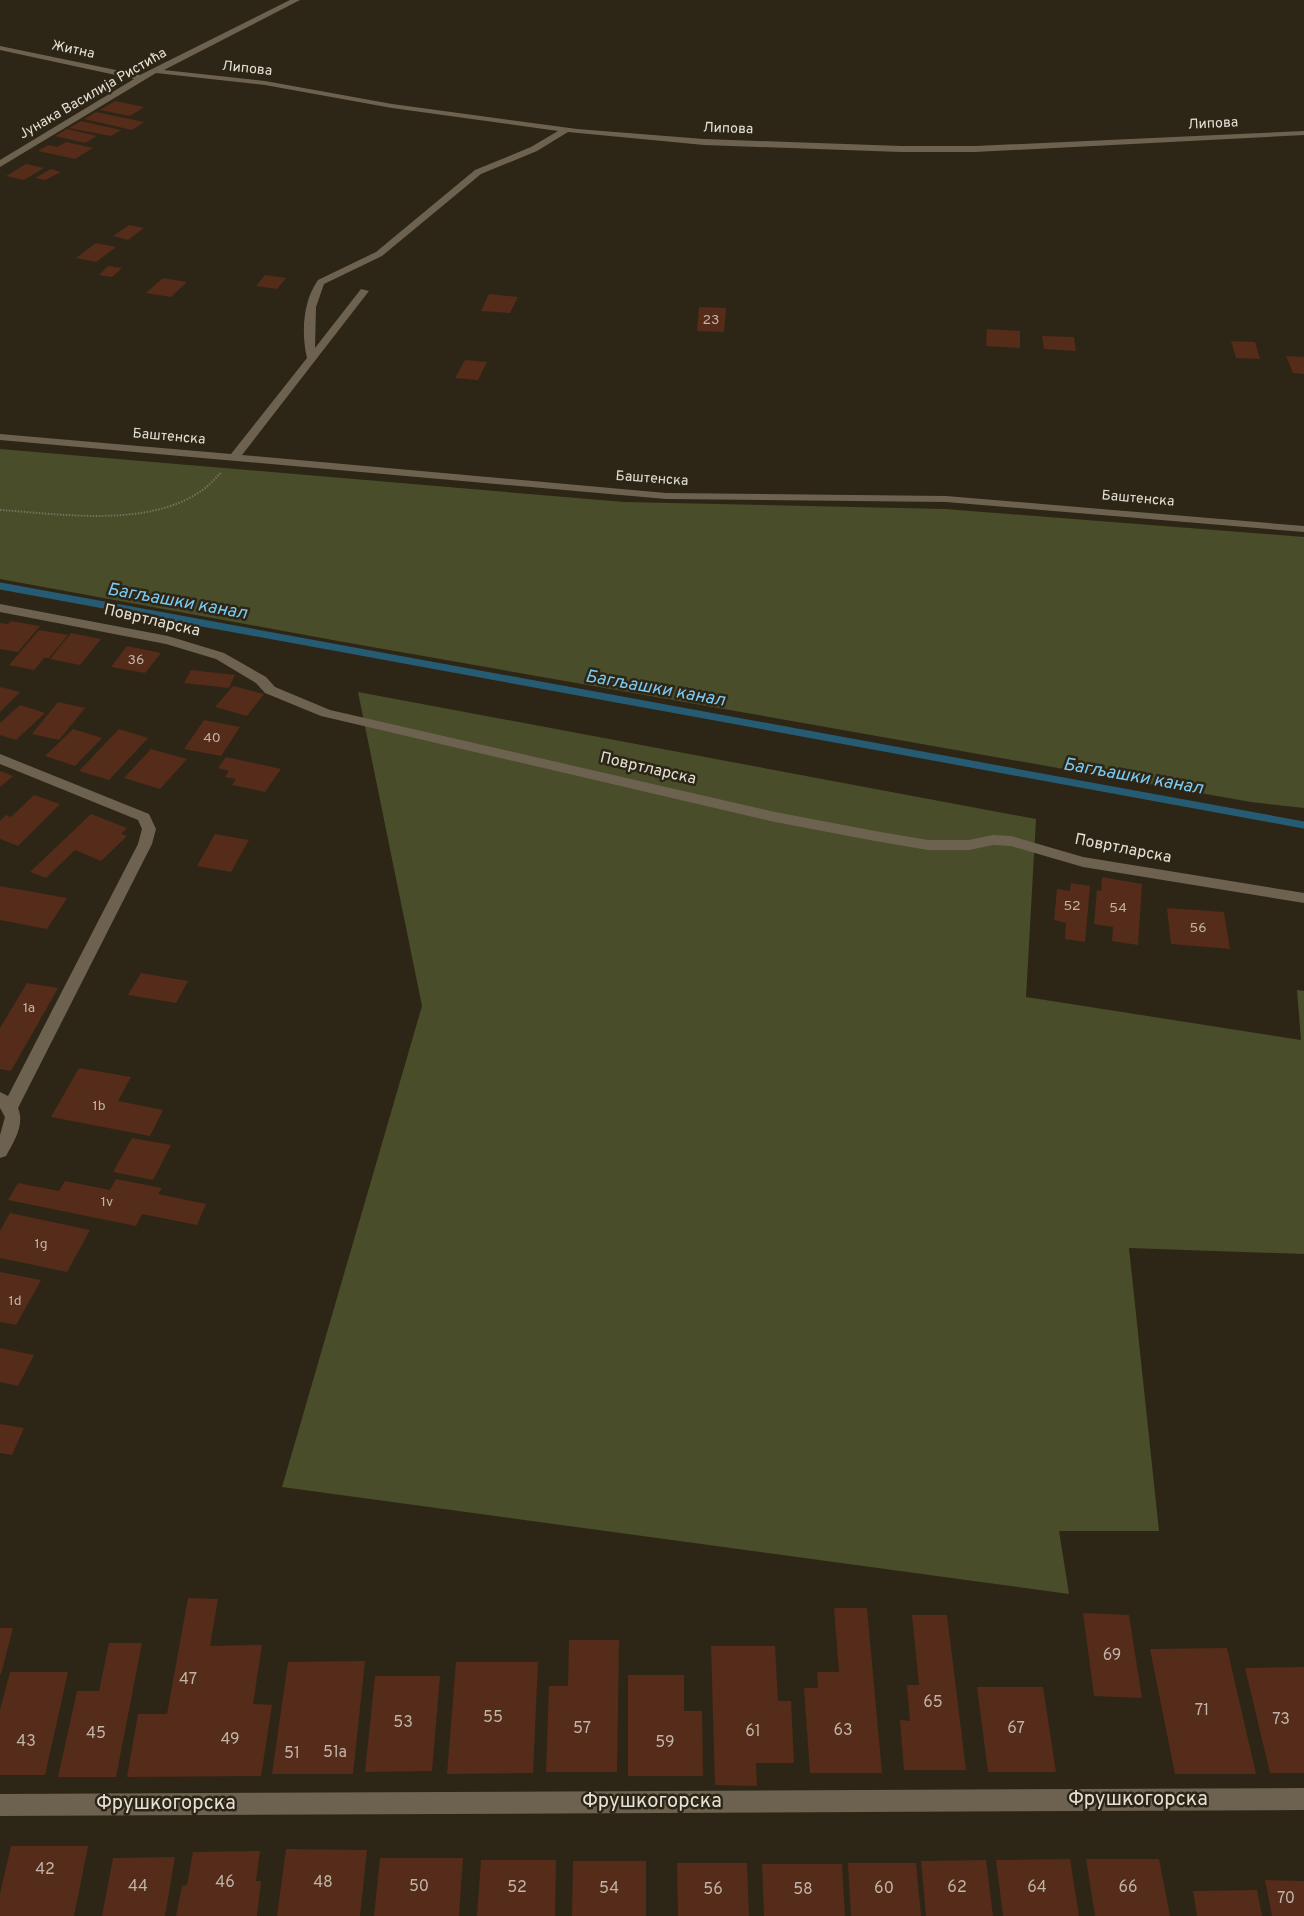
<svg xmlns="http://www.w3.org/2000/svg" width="1304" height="1916" font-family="Overpass,sans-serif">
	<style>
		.green { fill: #4a4d29 }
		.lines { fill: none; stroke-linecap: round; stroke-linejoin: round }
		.stream { stroke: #265b74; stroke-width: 7 }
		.building { fill: #552b19 }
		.path { stroke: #777163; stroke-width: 2; stroke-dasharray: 1.5 1.5; stroke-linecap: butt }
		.minor { fill: #6d624f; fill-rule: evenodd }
		.labels { text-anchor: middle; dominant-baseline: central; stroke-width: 5; stroke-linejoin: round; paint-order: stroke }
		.far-street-label { font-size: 14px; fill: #e4e0d6; stroke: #2d2616 }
		.number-label { font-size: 14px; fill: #c0b3a7 }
		.street-label { font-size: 16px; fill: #e4e0d6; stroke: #2d2616 }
		.near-number-label { font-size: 16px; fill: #c0b3a7 }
		.water-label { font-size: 18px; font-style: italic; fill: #7acbf5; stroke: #2d2616 }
		.near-street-label { font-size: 20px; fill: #e4e0d6; stroke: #2d2616 }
	</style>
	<rect width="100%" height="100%" fill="#2d2616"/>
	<g class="green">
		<path d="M0 449 624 502 945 509 1304 537V808L1251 802 338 641 0 579Z"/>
		<path d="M358 692 1036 819 1026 997 1301 1040 1297 990 1304 991V1254L1129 1248 1159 1531H1059L1069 1594 282 1487 422 1006Z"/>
	</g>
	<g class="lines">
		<path class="stream" d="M0 586 1304 825"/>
	</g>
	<g class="building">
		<path d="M115 101 144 107 130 116 100 110Z"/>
		<path d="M96 112 144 122 132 130 84 119Z"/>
		<path d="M81 121 121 130 111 136 69 128Z"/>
		<path d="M67 129 97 136 85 143 55 136Z"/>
		<path d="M66 142 93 148 75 159 38 151 48 145 57 147Z"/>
		<path d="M26 164 44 168 24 180 6 176Z"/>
		<path d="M51 169 61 172 45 180 35 178Z"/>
		<path d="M129 225 144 228 128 240 113 236Z"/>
		<path d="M96 243 116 247 96 262 76 258Z"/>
		<path d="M108 266 122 268 112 277 99 275Z"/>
		<path d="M265 275 286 278 277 289 256 286Z"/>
		<path d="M163 278 187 282 171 297 146 293Z"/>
		<path d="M489 294 518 297 510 313 481 311Z"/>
		<path d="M699 307 726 308 724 332 697 331Z"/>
		<path d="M987 329 1020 331V348L986 346Z"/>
		<path d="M1042 336 1074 337 1076 351 1044 349Z"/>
		<path d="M1231 341 1255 342 1260 359 1236 358Z"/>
		<path d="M1286 356 1304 357V374L1293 373Z"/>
		<path d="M465 360 487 362 478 380 455 378Z"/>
		<path d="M11 621 40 626 18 652 0 649V623L8 624Z"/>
		<path d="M39 630 68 635 49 658H44L34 670 9 665Z"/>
		<path d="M71 633 101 639 80 665 50 659Z"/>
		<path d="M127 646 161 653 145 673 111 667Z"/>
		<path d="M191 670 235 675 229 688 184 683Z"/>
		<path d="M233 686 264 694 247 716 215 707Z"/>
		<path d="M1 687 20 692 0 712V688Z"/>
		<path d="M58 702 85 708 59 740 32 734Z"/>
		<path d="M20 705 45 713 16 740 0 735V723Z"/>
		<path d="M204 720 240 727 221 756 184 749Z"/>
		<path d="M73 729 102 738 75 766 45 756Z"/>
		<path d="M119 729 148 738 109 780 79 771Z"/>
		<path d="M151 749 187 759 160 789 124 778Z"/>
		<path d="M226 757 281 769 265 792 232 785 236 779 225 777 229 771 218 768Z"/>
		<path d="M0 771 13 776 0 787Z"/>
		<path d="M34 795 60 804 18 846 0 839V821L6 815 11 817Z"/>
		<path d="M91 814 127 828 121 834 127 836 101 861 75 850 46 878 30 872Z"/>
		<path d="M215 834 249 840 231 872 197 866Z"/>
		<path d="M1102 877 1142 884 1138 945 1112 941 1113 927 1094 924 1097 890 1101 891Z"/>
		<path d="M1071 883 1090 886 1085 942 1065 939 1066 923 1054 920 1057 889 1070 891Z"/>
		<path d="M0 886 67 898 47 929 0 920Z"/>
		<path d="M1167 908 1224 912 1230 949 1171 944Z"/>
		<path d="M141 973 188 981 176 1003 128 995Z"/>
		<path d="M27 983 58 988 11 1071 0 1069V1028Z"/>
		<path d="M79 1068 131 1077 118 1101 163 1110 150 1136 51 1117Z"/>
		<path d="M132 1138 171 1145 153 1180 113 1172Z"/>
		<path d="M116 1179 162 1188 158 1194 206 1204 197 1225 142 1214 136 1226 8 1200 18 1183 59 1191 65 1181 110 1190Z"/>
		<path d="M10 1213 90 1230 67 1272 0 1258V1231Z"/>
		<path d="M0 1272 41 1280 16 1325 0 1322Z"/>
		<path d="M0 1348 34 1355 18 1386 0 1382Z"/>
		<path d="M0 1424 24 1428 12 1455 0 1453Z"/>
		<path d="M188 1598 218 1599 210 1646 262 1645 253 1704 272 1705 261 1776 127 1777 138 1714H167Z"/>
		<path d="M834 1608H867L882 1773H810L804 1688H818L817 1672H839Z"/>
		<path d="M1083 1613 1129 1615 1142 1698 1094 1696Z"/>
		<path d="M912 1615H947L966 1770H904L900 1720 910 1721 907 1685H919Z"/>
		<path d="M0 1628H13L1 1674H0Z"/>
		<path d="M569 1640H619L617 1772H546L549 1686H568Z"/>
		<path d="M109 1643H142L116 1777H58L77 1691H99Z"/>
		<path d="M711 1646H775L778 1701H791L794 1763H756L757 1786 715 1785Z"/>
		<path d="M1227 1648 1256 1774H1175L1150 1649Z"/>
		<path d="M365 1661 353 1774H272L288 1662Z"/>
		<path d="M456 1662H538L533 1773 447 1774Z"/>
		<path d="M1304 1667V1773H1270L1245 1668Z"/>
		<path d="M10 1672H68L45 1775H0V1710Z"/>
		<path d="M628 1675H684V1711H702L703 1776H628Z"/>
		<path d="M375 1676H440L432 1771 365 1772Z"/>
		<path d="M977 1687H1043L1056 1772H988Z"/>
		<path d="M11 1846H88L74 1916H0V1894Z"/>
		<path d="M286 1849 367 1850 360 1916H277Z"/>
		<path d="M260 1851 256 1881H261L257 1916H176L182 1886 187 1885 193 1852Z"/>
		<path d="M175 1857 165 1916H102L113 1858Z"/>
		<path d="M380 1858H463L459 1916H374Z"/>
		<path d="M1070 1859 1079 1916H1003L996 1860Z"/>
		<path d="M1086 1859H1159L1170 1916H1095Z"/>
		<path d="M481 1860H556L555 1916H477Z"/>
		<path d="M986 1860 993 1916H926L921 1861Z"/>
		<path d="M573 1861H646V1916H572Z"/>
		<path d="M677 1863H747L749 1916H678Z"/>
		<path d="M848 1863H916L921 1916H851Z"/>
		<path d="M762 1864H842L845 1916H764Z"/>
		<path d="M1265 1880 1304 1881V1916H1272Z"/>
		<path d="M1257 1890 1262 1916H1197L1193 1891Z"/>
	</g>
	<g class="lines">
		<path class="path" d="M0 510C61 514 148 528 201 491 209 486 215 478 222 472"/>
		<g class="minor">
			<path d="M290 0H300L164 70 265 81 392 104 577 129 704 139 901 146H975L1304 131V135L975 152H901L704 145 568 132 537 151 481 174 382 256 324 284 316 307 315 348 361 289 369 291 242 455 666 493 946 496 1304 526V532L946 502 666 499 0 440V434L231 454 307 358C301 333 303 301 318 280L376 252 475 170 531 147 558 131 392 108 265 85 156 73 0 167V160L134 79 0 50V46L140 75Z"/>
			<path d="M0 604 168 636 224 653 266 677 275 687 330 710 775 812 875 831 928 840H969L993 835 1011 836 1083 857 1304 893V903L1083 867 1011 846 993 845 969 850H928L875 841 775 822 321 716 265 693 256 683 216 659 166 644 0 612Z"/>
			<path d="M0 754 149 814 156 829 152 844 18 1108C25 1125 14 1141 6 1156L0 1158V1135L5 1117 0 1108V1092L8 1096 138 844 142 829 138 820 0 764Z"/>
			<path d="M1304 1788V1810L0 1816V1794Z"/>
		</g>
	</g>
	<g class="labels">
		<g class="far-street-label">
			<text transform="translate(73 50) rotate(12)">Житна</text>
			<text transform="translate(247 69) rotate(6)">Липова</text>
			<text transform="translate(93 94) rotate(-30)">Јунака Василија Ристића</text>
			<text transform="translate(1213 124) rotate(-3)">Липова</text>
			<text transform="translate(728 129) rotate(2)">Липова</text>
			<text transform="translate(169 437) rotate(5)">Баштенска</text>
			<text transform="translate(652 479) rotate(4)">Баштенска</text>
			<text transform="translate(1138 499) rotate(5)">Баштенска</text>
		</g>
		<g class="number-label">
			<text x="711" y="320">23</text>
			<text x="136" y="660">36</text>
			<text x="212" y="738">40</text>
			<text x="1072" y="906">52</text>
			<text x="1118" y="908">54</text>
			<text x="1198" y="928">56</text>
			<text x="29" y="1008">1a</text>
			<text x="99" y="1106">1b</text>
			<text x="107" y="1202">1v</text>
			<text x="41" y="1244">1g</text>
			<text x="15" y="1301">1d</text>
		</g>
		<g class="street-label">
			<text transform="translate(152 621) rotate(13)">Повртларска</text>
			<text transform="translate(648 769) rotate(13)">Повртларска</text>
			<text transform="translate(1123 849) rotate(11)">Повртларска</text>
		</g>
		<g class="near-number-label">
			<text x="1112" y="1656">69</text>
			<text x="188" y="1680">47</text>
			<text x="933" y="1703">65</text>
			<text x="1202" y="1711">71</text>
			<text x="493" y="1718">55</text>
			<text x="1281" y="1720">73</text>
			<text x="403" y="1723">53</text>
			<text x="582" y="1729">57</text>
			<text x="1016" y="1729">67</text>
			<text x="843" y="1731">63</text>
			<text x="753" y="1732">61</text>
			<text x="96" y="1734">45</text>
			<text x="230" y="1740">49</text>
			<text x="26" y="1742">43</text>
			<text x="665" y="1743">59</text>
			<text x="335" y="1753">51a</text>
			<text x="292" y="1754">51</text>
			<text x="45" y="1870">42</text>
			<text x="225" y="1883">46</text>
			<text x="323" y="1883">48</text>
			<text x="138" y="1887">44</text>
			<text x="419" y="1887">50</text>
			<text x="517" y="1888">52</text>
			<text x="957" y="1888">62</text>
			<text x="1037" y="1888">64</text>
			<text x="1128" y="1888">66</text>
			<text x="609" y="1889">54</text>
			<text x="884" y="1889">60</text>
			<text x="713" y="1890">56</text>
			<text x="803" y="1890">58</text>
			<text x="1286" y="1899">70</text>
		</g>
		<g class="water-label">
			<text transform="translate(177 602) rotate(10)">Багљашки канал</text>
			<text transform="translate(655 689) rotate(10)">Багљашки канал</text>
			<text transform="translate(1133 777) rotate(10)">Багљашки канал</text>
		</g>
		<g class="near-street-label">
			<text x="1138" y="1800">Фрушкогорска</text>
			<text x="652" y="1802">Фрушкогорска</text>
			<text x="166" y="1804">Фрушкогорска</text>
		</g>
	</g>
</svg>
